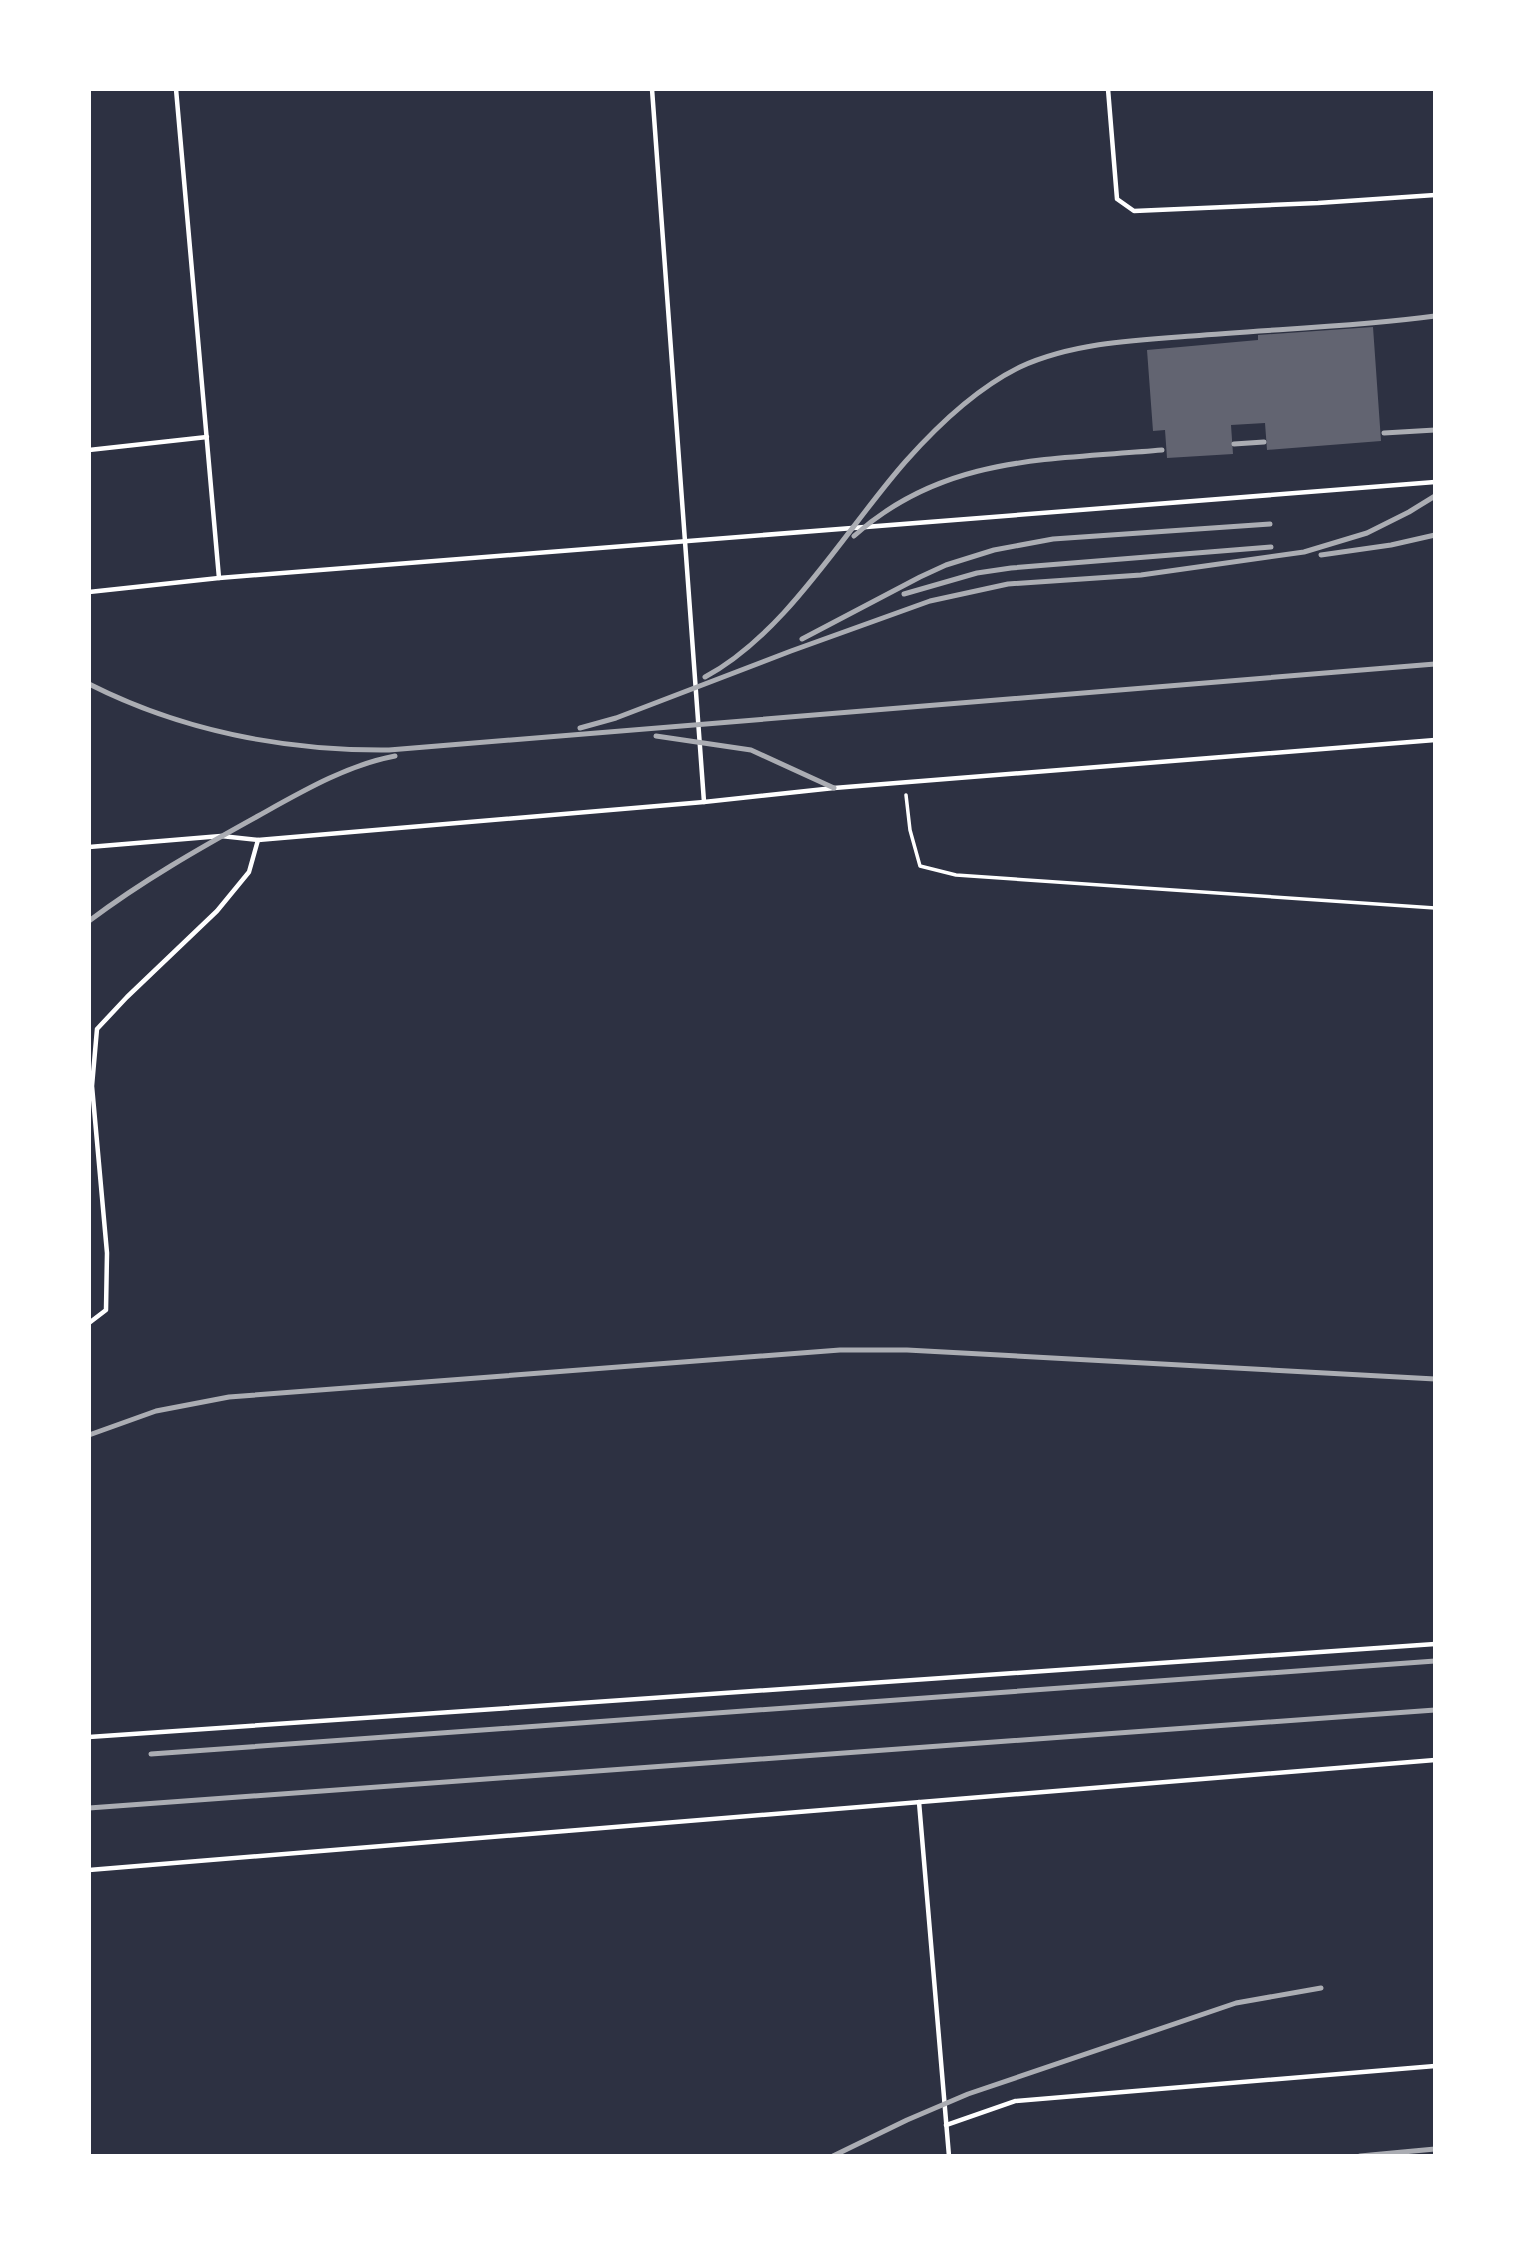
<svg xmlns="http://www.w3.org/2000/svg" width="1524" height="2245" font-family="Karla,sans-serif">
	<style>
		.building { fill: #626471 }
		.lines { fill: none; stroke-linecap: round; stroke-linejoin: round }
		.path { stroke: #fff; stroke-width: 3.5 }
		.service { stroke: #fff; stroke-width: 4.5 }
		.rail { stroke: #abadb3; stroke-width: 5 }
	</style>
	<rect width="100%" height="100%" fill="#2d3142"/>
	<path class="building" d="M1373 327 1381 441 1267 450 1265 423 1231 425 1233 454 1167 458 1165 430 1153 431 1147 350 1258 340V335Z"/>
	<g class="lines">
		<path class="path" d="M906 795 910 830 920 866 956 875 1435 908"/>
		<g class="service">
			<path d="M652 89 704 802"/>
			<path d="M1108 89 1117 199 1134 211 1318 203 1435 195"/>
			<path d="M89 450 207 437"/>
			<path d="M219 578 1435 482"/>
			<path d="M89 592 219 578 176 89"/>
			<path d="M89 847 221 836 258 840 704 802 834 788 1435 740"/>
			<path d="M89 1323 106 1310 107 1253 92 1086 97 1029 127 997 217 911 249 872 258 840"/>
			<path d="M89 1737 1435 1644"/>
			<path d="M919 1802 949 2156"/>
			<path d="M89 1870 1435 1760"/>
			<path d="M946 2125 1015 2101 1435 2066"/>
		</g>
		<g class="rail">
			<path d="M1384 433 1435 430"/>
			<path d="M1234 444 1264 442"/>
			<path d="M854 536C944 455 1049 460 1162 450"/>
			<path d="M1321 555 1391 545 1435 535"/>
			<path d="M904 594 977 573 1011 568 1271 547"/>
			<path d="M802 639 920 577 946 565 994 550 1053 539 1270 524"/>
			<path d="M705 677C787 633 845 530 906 461 938 425 977 388 1020 367 1072 343 1135 340 1192 336 1272 329 1354 327 1435 316"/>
			<path d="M89 684C182 731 286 751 389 750L1435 664"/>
			<path d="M580 728 616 718 791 651 930 601 1008 584 1141 575 1304 552 1367 533 1409 512 1435 496"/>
			<path d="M656 736 751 750 834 788"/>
			<path d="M89 921C142 881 200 848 258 816 301 792 347 765 395 756"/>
			<path d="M89 1435 156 1411 229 1397 840 1350H907L1435 1379"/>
			<path d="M151 1754 1435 1661"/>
			<path d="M89 1808 1435 1710"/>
			<path d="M833 2156 907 2120 968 2094 1236 2003 1321 1988"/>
			<path d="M1360 2156 1435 2149"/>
		</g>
	</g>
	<rect width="1524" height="2245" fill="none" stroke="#ffffff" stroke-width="182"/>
</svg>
